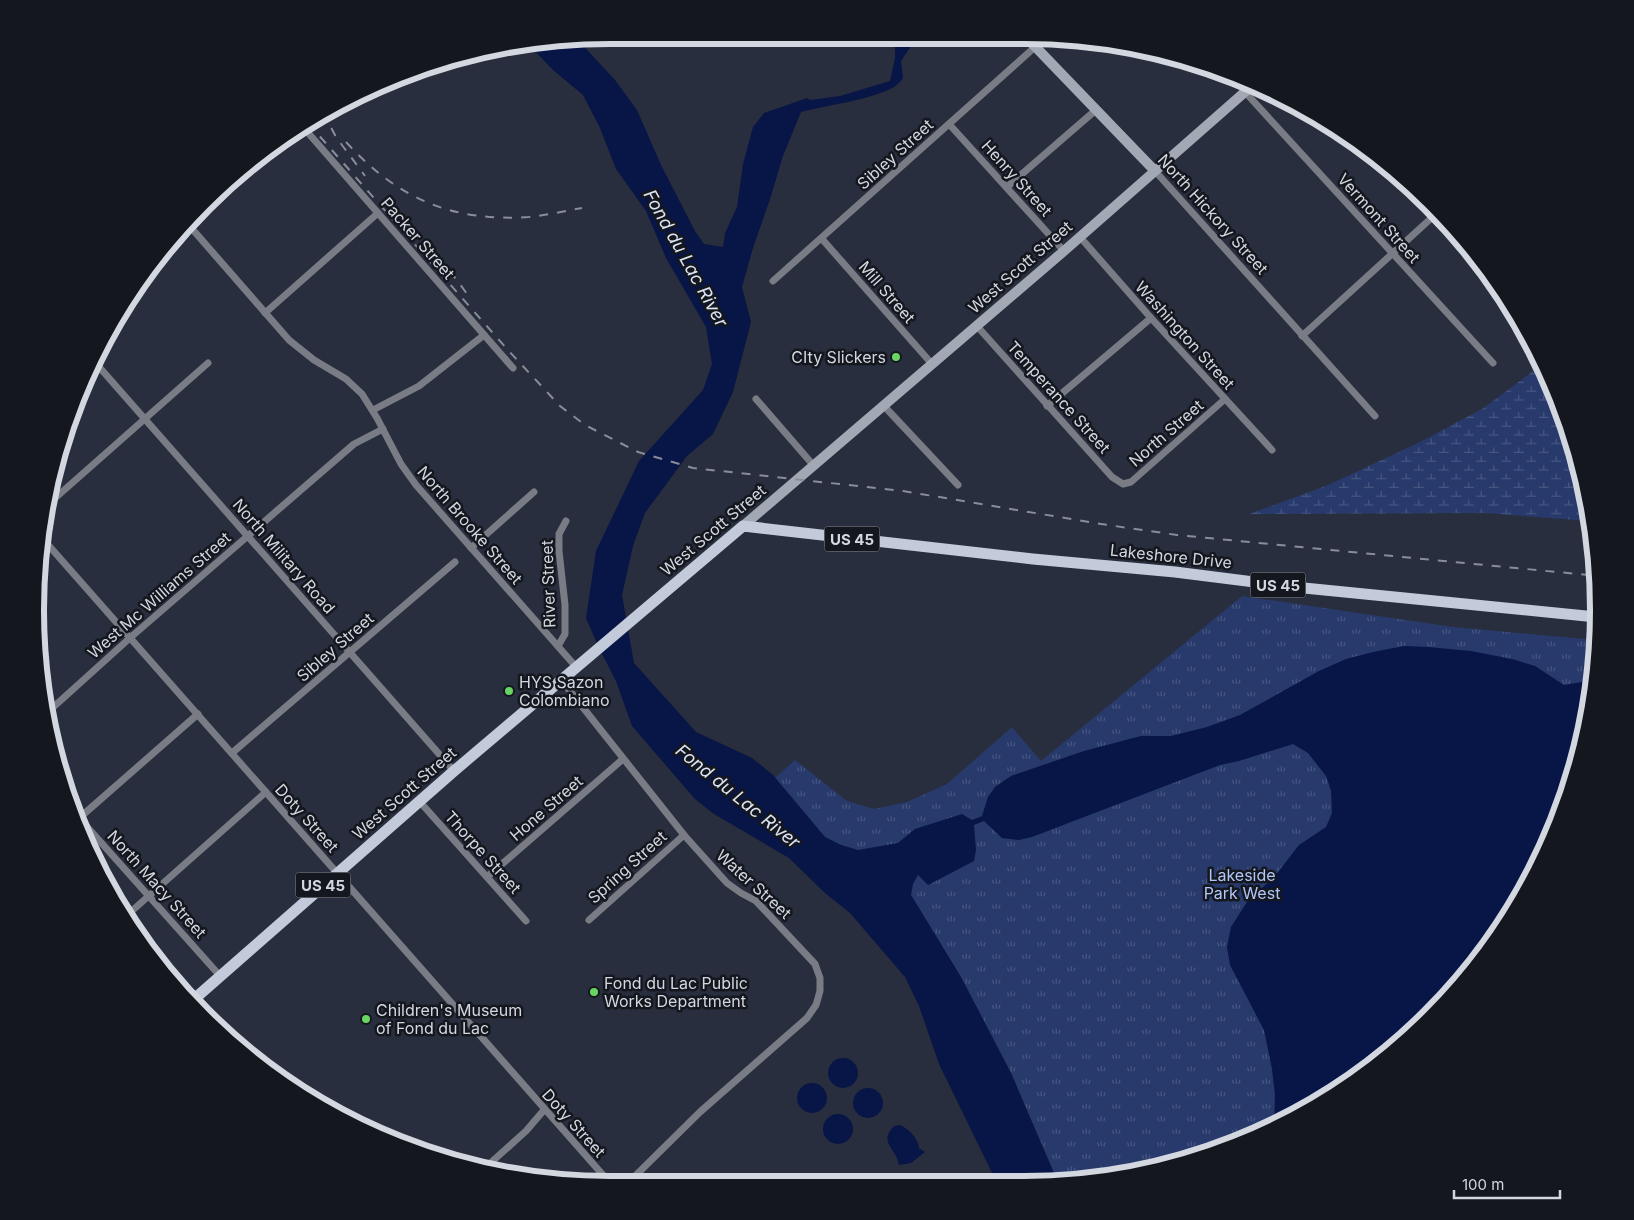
<svg xmlns="http://www.w3.org/2000/svg" width="1634" height="1220" font-family="Inter,sans-serif">
	<style>
		.wetland { fill: url(#wetland-marsh) }
		.park { fill: url(#park-tufts) }
		.water { fill: #081547 }
		.lines { fill: none; stroke-linecap: round; stroke-linejoin: round }
		.street { stroke: #797c84; stroke-width: 7 }
		.secondary { stroke: #a3a8b5; stroke-width: 10 }
		.primary { stroke: #c3cada; stroke-width: 11 }
		.rail { stroke: #888d99; stroke-width: 2; stroke-dasharray: 9 9; stroke-linecap: butt }
		.poi-dot { fill: #69d464; stroke: #14171d; stroke-width: 2 }
		.labels { text-anchor: middle; dominant-baseline: central; stroke-width: 5; stroke-linejoin: round; paint-order: stroke }
		.shield { fill: #14171d; stroke: #9a9da6; stroke-width: 1 }
		.shield-label { font-size: 15px; font-weight: bold; fill: #d3d7e0 }
		.street-label { font-size: 16px; fill: #d3d7e0; stroke: #14171d }
		.poi-label { font-size: 16px; fill: #d3d7e0; stroke: #14171d; text-anchor: start }
		.park-label { font-size: 16px; fill: #b1c6f9; stroke: #14171d }
		.water-label { font-size: 18px; font-style: italic; fill: #dce4f5; stroke: #14171d }
		.rim { fill: none; stroke: #d3d7e0; stroke-width: 6 }
	</style>
	<defs>
		<pattern id="wetland-marsh" width="20" height="14" patternUnits="userSpaceOnUse" patternTransform="scale(1.25)"><rect width="20" height="14" fill="#283a6c"/><path d="M1 5h8M5 5V1M11 12h8M15 12V8" fill="none" stroke="#465681"/></pattern>
		<pattern id="park-tufts" width="24" height="20" patternUnits="userSpaceOnUse" patternTransform="scale(1.25)"><rect width="24" height="20" fill="#283a6c"/><path d="M3 7l-1-3M5 7V3M7 7l1-3M15 17l-1-3M17 17v-4M19 17l1-3" fill="none" stroke="#465681"/></pattern>
	</defs>
	<rect width="100%" height="100%" fill="#282e3d"/>
	<path class="wetland" d="M1543 364 1579 461 1589 521 1485 513 1249 514 1326 486 1418 443 1482 409Z"/>
	<path class="park" d="M1242 596 1453 627 1596 640 1594 685 1568 795 1522 898 1456 989 1374 1066 1244 1141 1099 1180H1057L1011 1073 961 977 911 895 858 850 841 845 825 837 775 778 795 760 847 801 874 809 907 802 947 784 1012 727 1041 761Z"/>
	<g class="water">
		<path d="M895 36H911V46L901 61 903 78C900 82 897 86 892 88 870 100 827 105 801 112L783 156 770 199 753 248 742 287 751 322 733 392 713 434 687 456 645 513 633 546 622 595 634 663 696 732 752 758 773 775 825 837 841 845 858 850 898 843 915 829 962 814 972 820 982 816 988 797 995 787 1011 776 1084 751 1141 736H1171L1207 727 1240 715 1319 671 1346 659 1373 652 1404 646 1428 647 1471 651 1512 659 1535 666 1564 685 1594 680 1568 795 1522 898 1456 989 1374 1066 1274 1124 1275 1095 1272 1069 1264 1030 1230 965 1227 947 1231 927 1247 902 1275 876 1299 845 1326 827 1332 813 1331 791 1326 776 1308 753 1293 744 1239 761 1220 765 1032 837 1019 840 1002 838 984 821 974 825 976 850 974 861 928 885 918 875 913 884 911 895 961 977 1011 1073 1057 1180 996 1181 939 1064 919 1006 905 977 850 913 825 893 789 858 714 814 695 799 632 726 616 681 599 648 586 618 596 551 639 461 703 390 712 364 706 327 666 258 646 211 616 169 600 128 583 95 553 70 530 46 577 39 615 80 637 110 661 165 695 231 704 244 723 247 725 233 737 207 743 164 753 127 764 113 807 98 810 100 840 96 890 81 895 58Z"/>
		<circle cx="843" cy="1073" r="15"/>
		<circle cx="812" cy="1098" r="15"/>
		<circle cx="868" cy="1103" r="15"/>
		<circle cx="838" cy="1129" r="15"/>
		<path d="M900 1125C909 1129 918 1138 919 1148L925 1152 911 1163 899 1165C896 1147 878 1143 894 1126Z"/>
	</g>
	<g class="lines">
		<g class="street">
			<path d="M1245 92 1493 363"/>
			<path d="M949 124 1064 251"/>
			<path d="M303 127 513 368"/>
			<path d="M1155 171 1375 416"/>
			<path d="M1007 187 1097 109"/>
			<path d="M187 223 289 340 314 360 346 379 362 394 377 418 401 464 416 485 577 668"/>
			<path d="M1080 237 1151 318 1272 450"/>
			<path d="M822 239 932 364"/>
			<path d="M773 281 1035 47"/>
			<path d="M265 313 378 213"/>
			<path d="M976 325 1112 477 1123 484 1131 482 1225 399"/>
			<path d="M1302 336 1438 212"/>
			<path d="M93 360 454 771"/>
			<path d="M756 399 814 466"/>
			<path d="M884 406 958 485"/>
			<path d="M1047 406 1151 318"/>
			<path d="M373 410 419 386 484 335"/>
			<path d="M45 507 208 363"/>
			<path d="M43 539 610 1183"/>
			<path d="M471 548 534 492"/>
			<path d="M558 646 565 634V605L559 551V534L566 521"/>
			<path d="M562 681 684 835 727 883 741 893 756 901 815 964 820 978V991L816 1005 807 1018 700 1112 628 1183"/>
			<path d="M49 711 131 637 354 444 383 429"/>
			<path d="M232 753 455 562"/>
			<path d="M420 802 526 921"/>
			<path d="M72 810 221 977"/>
			<path d="M77 820 198 714"/>
			<path d="M487 877 623 759"/>
			<path d="M125 917 266 792"/>
			<path d="M589 920 684 835"/>
			<path d="M486 1167 526 1131 544 1110"/>
		</g>
		<g class="secondary">
			<path d="M1025 36 1155 171"/>
			<path d="M743 526 1064 251 1254 84"/>
		</g>
		<path class="primary" d="M192 1001 454 771 743 526 1033 559 1175 572 1294 587 1596 617"/>
		<g class="rail">
			<path d="M323 112 336 137 365 176"/>
			<path d="M308 123 507 349 560 406 585 425 638 452 693 468 903 491 1101 524 1177 535 1598 576"/>
			<path d="M346 142C398 199 452 222 529 217 547 215 565 211 582 208"/>
			<path d="M390 204 457 280 467 294"/>
		</g>
	</g>
	<g class="poi-dot">
		<circle cx="896" cy="357" r="5"/>
		<circle cx="509" cy="691" r="5"/>
		<circle cx="594" cy="992" r="5"/>
		<circle cx="366" cy="1019" r="5"/>
	</g>
	<g class="labels">
		<g class="shield">
			<rect x="824.5" y="526.5" width="55" height="25" rx="4"/>
			<rect x="1250.5" y="572.5" width="55" height="25" rx="4"/>
			<rect x="295.5" y="872.5" width="55" height="25" rx="4"/>
		</g>
		<g class="shield-label">
			<text x="852" y="539">US 45</text>
			<text x="1278" y="585">US 45</text>
			<text x="323" y="885">US 45</text>
		</g>
		<g class="street-label">
			<text transform="translate(895 154) rotate(-42)">Sibley Street</text>
			<text transform="translate(1017 178) rotate(48)">Henry Street</text>
			<text transform="translate(1213 214) rotate(48)">North Hickory Street</text>
			<text transform="translate(1379 218) rotate(48)">Vermont Street</text>
			<text transform="translate(418 238) rotate(49)">Packer Street</text>
			<text transform="translate(1020 267) rotate(-41)">West Scott Street</text>
			<text transform="translate(887 292) rotate(49)">Mill Street</text>
			<text transform="translate(1185 335) rotate(48)">Washington Street</text>
			<text transform="translate(1059 397) rotate(48)">Temperance Street</text>
			<text transform="translate(1166 433) rotate(-41)">North Street</text>
			<text transform="translate(470 525) rotate(49)">North Brooke Street</text>
			<text transform="translate(713 530) rotate(-40)">West Scott Street</text>
			<text transform="translate(284 556) rotate(49)">North Military Road</text>
			<text transform="translate(1171 556) rotate(6)">Lakeshore Drive</text>
			<text transform="translate(548 584) rotate(-92)">River Street</text>
			<text transform="translate(159 595) rotate(-41)">West Mc Williams Street</text>
			<text transform="translate(335 647) rotate(-41)">Sibley Street</text>
			<text transform="translate(404 793) rotate(-41)">West Scott Street</text>
			<text transform="translate(546 808) rotate(-41)">Hone Street</text>
			<text transform="translate(307 818) rotate(48)">Doty Street</text>
			<text transform="translate(483 852) rotate(48)">Thorpe Street</text>
			<text transform="translate(627 867) rotate(-42)">Spring Street</text>
			<text transform="translate(157 884) rotate(48)">North Macy Street</text>
			<text transform="translate(754 884) rotate(42)">Water Street</text>
			<text transform="translate(574 1123) rotate(48)">Doty Street</text>
		</g>
		<g class="poi-label">
			<text x="886" y="357" text-anchor="end">CIty Slickers</text>
			<text x="519" y="682">HYS Sazon<tspan x="519" dy="18">Colombiano</tspan></text>
			<text x="604" y="983">Fond du Lac Public<tspan x="604" dy="18">Works Department</tspan></text>
			<text x="376" y="1010">Children's Museum<tspan x="376" dy="18">of Fond du Lac</tspan></text>
		</g>
		<g class="park-label">
			<text x="1242" y="875">Lakeside<tspan x="1242" dy="18">Park West</tspan></text>
		</g>
		<g class="water-label">
			<text transform="translate(686 258) rotate(61)">Fond du Lac River</text>
			<text transform="translate(738 796) rotate(39)">Fond du Lac River</text>
		</g>
	</g>
	<path d="M0 0H1634V1220H0ZM610 44H1024A566 566 0 0 1 1590 610V610A566 566 0 0 1 1024 1176H610A566 566 0 0 1 44 610V610A566 566 0 0 1 610 44Z" fill="#14171d" fill-rule="evenodd"/>
	<path class="rim" d="M610 44H1024A566 566 0 0 1 1590 610V610A566 566 0 0 1 1024 1176H610A566 566 0 0 1 44 610V610A566 566 0 0 1 610 44Z"/>
	<path d="M1454 1190v8h106v-8" fill="none" stroke="#d3d7e0" stroke-width="2.5"/>
	<text x="1462" y="1190" font-size="15" fill="#d3d7e0" stroke="#14171d" stroke-width="4" paint-order="stroke">100 m</text>
</svg>
